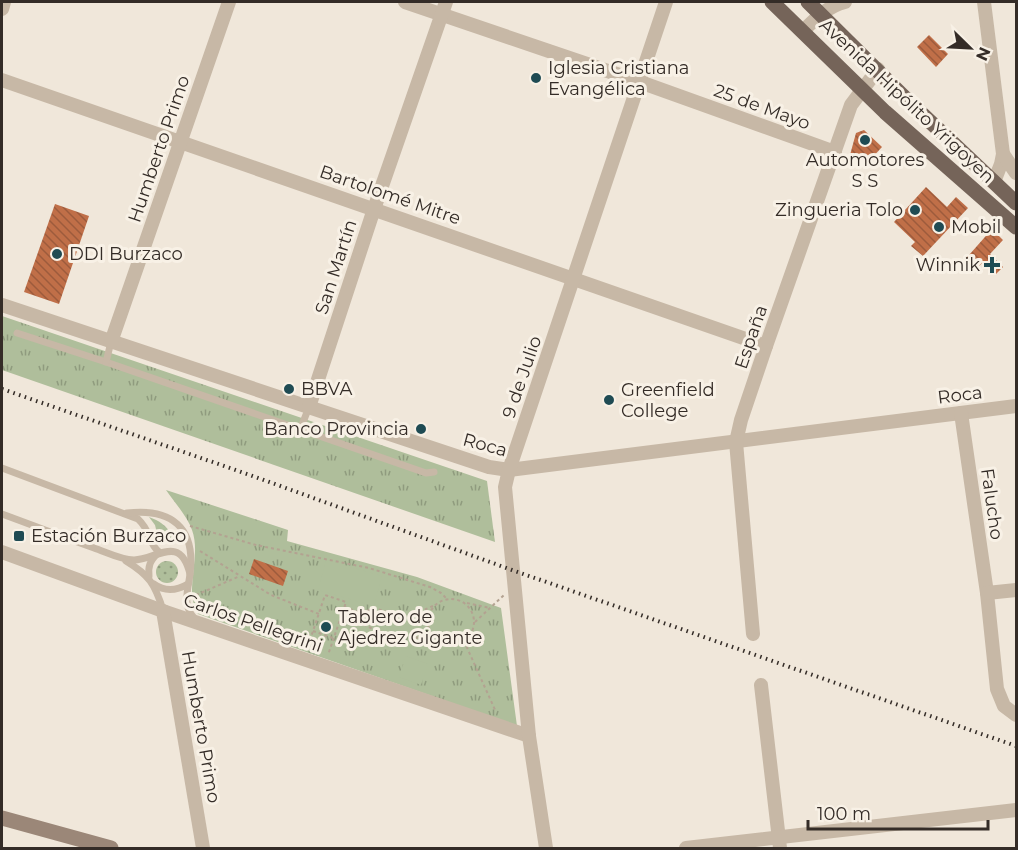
<svg xmlns="http://www.w3.org/2000/svg" width="1018" height="850" font-family="Montserrat,sans-serif">
	<style>
		.grass { fill: url(#grass-dots) }
		.park { fill: url(#park-tufts) }
		.garden { fill: #afbe9b }
		.building { fill: url(#building-back-hatch) }
		.lines { fill: none; stroke-linecap: round; stroke-linejoin: round }
		.path { stroke: #b3a291; stroke-width: 2; stroke-dasharray: 3 3; stroke-linecap: butt }
		.lane { stroke: #c7b8a6; stroke-width: 7 }
		.street { stroke: #c7b8a6; stroke-width: 14 }
		.secondary { stroke: #9b8778; stroke-width: 15 }
		.primary { stroke: #756459; stroke-width: 15 }
		.rail { stroke: #342c27; stroke-width: 4; stroke-dasharray: 1.5 4.5; stroke-linecap: butt }
		.poi-dot { fill: #1f4b53; stroke: #f8f1e6; stroke-width: 2 }
		.labels { text-anchor: middle; dominant-baseline: central; stroke-width: 6; stroke-linejoin: round; paint-order: stroke }
		.poi-label { font-size: 18px; fill: #342c27; stroke: #f8f1e6; text-anchor: start }
		.street-label { font-size: 18px; fill: #342c27; stroke: #f8f1e6 }
	</style>
	<defs>
		<pattern id="grass-dots" width="8" height="8" patternUnits="userSpaceOnUse" patternTransform="scale(1.5)"><rect width="8" height="8" fill="#afbe9b"/><path d="M2 2h.1M6 6h.1" fill="none" stroke="#8f9b7e" stroke-width="1.8" stroke-linecap="round"/></pattern>
		<pattern id="park-tufts" width="24" height="20" patternUnits="userSpaceOnUse" patternTransform="scale(1.5)"><rect width="24" height="20" fill="#afbe9b"/><path d="M3 7l-1-3M5 7V3M7 7l1-3M15 17l-1-3M17 17v-4M19 17l1-3" fill="none" stroke="#8f9b7e"/></pattern>
		<pattern id="building-back-hatch" width="6" height="6" patternUnits="userSpaceOnUse" patternTransform="scale(1.5)"><rect width="6" height="6" fill="#c06f48"/><path d="M-1 5l2 2M0 0l6 6M5-1l2 2" fill="none" stroke="#9d5b3c"/></pattern>
	</defs>
	<rect width="100%" height="100%" fill="#f0e7da"/>
	<g class="grass">
		<path d="M149 517C159 521 167 525 172 536L169 542 163 543 159 542 155 525Z"/>
		<circle cx="167" cy="572" r="11"/>
	</g>
	<g class="park">
		<path d="M2 316 487 481 495 542 2 370Z"/>
		<path d="M166 490 288 530 287 541 417 577 501 608 517 726 198 614C183 588 202 558 192 530 187 516 175 503 166 490Z"/>
	</g>
	<g class="garden">
		<path d="M326 560 382 576 374 606 318 590Z"/>
		<path d="M406 656 428 664 421 685 399 677Z"/>
	</g>
	<g class="building">
		<path d="M929 35 948 54 936 67 917 47Z"/>
		<path d="M864 130 882 147 869 161 850 155 856 133Z"/>
		<path d="M926 187 947 207 956 197 968 208 923 256 911 246 915 242 894 222Z"/>
		<path d="M55 204 89 216 59 304 24 292Z"/>
		<path d="M992 229 1003 240 990 254 1003 267 995 275 982 263 973 273 962 263Z"/>
		<path d="M254 559 288 571 283 586 249 574Z"/>
	</g>
	<g class="lines">
		<g class="path">
			<path d="M190 526 256 545 369 568 430 587 441 593 447 599"/>
			<path d="M200 551 271 595 319 614"/>
			<path d="M196 595 240 576"/>
			<circle cx="451" cy="622" r="23"/>
			<path d="M467 603 490 608"/>
			<path d="M344 607 358 612 377 609 400 616 412 615 433 606"/>
			<path d="M343 612C355 617 364 626 376 630 396 637 416 636 436 641"/>
			<path d="M475 622 504 595"/>
			<path d="M313 631 333 638"/>
			<path d="M464 641 496 712"/>
			<path d="M308 646 325 595 346 602 328 655"/>
		</g>
		<g class="lane">
			<path d="M17 333 106 362 426 473 434 472"/>
			<path d="M106 362 111 342"/>
			<path d="M300 430 309 407"/>
			<path d="M2 468 138 519C152 532 147 542 159 552"/>
			<path d="M127 513C171 508 196 527 190 574 188 591 182 604 194 618"/>
			<path d="M2 514C32 525 63 537 94 548 106 552 121 560 134 560 156 560 180 533 190 574"/>
			<path d="M126 561C149 575 155 584 163 610"/>
			<path d="M149 576C148 566 150 561 157 554"/>
			<path d="M154 584C165 592 176 591 188 584"/>
		</g>
		<g class="street">
			<path d="M405 2 640 82 835 152"/>
			<path d="M984 2 1003 154 1001 164 994 182"/>
			<path d="M2 9 4 2"/>
			<path d="M803 31C815 19 828 6 845 2"/>
			<path d="M2 80 766 346"/>
			<path d="M1003 154 1016 173"/>
			<path d="M2 305 489 467 509 470 1016 406"/>
			<path d="M111 342 229 2"/>
			<path d="M309 407 374 209 446 2"/>
			<path d="M961 413 987 593 997 689 1004 706 1016 715"/>
			<path d="M2 552 163 611 529 736"/>
			<path d="M987 593 1016 590"/>
			<path d="M163 611 203 848"/>
			<path d="M753 634 736 442 741 420 766 346 851 105 878 69"/>
			<path d="M761 685 780 848"/>
			<path d="M546 848 529 736 505 487 509 470 666 2"/>
			<path d="M686 848 1016 810"/>
		</g>
		<path class="secondary" d="M2 818 111 848"/>
		<g class="primary">
			<path d="M772 2 885 112 1016 227"/>
			<path d="M808 2 902 95 1016 203"/>
		</g>
		<path class="rail" d="M2 389 250 475 512 570 1016 746"/>
	</g>
	<g class="poi-dot">
		<circle cx="536" cy="78" r="6"/>
		<circle cx="865" cy="140" r="6"/>
		<circle cx="915" cy="210" r="6"/>
		<circle cx="939" cy="227" r="6"/>
		<circle cx="57" cy="254" r="6"/>
		<path d="M989 256h6v6h6v6h-6v6h-6v-6h-6v-6h6z"/>
		<circle cx="289" cy="389" r="6"/>
		<circle cx="609" cy="400" r="6"/>
		<circle cx="421" cy="429" r="6"/>
		<rect x="13" y="530" width="12" height="12" rx="3"/>
		<circle cx="326" cy="627" r="6"/>
	</g>
	<g class="labels">
		<g class="poi-label">
			<text x="548" y="68">Iglesia Cristiana<tspan x="548" dy="21">Evangélica</tspan></text>
			<text x="865" y="160" text-anchor="middle">Automotores<tspan x="865" dy="21">S S</tspan></text>
			<text x="903" y="210" text-anchor="end">Zingueria Tolo</text>
			<text x="951" y="227">Mobil</text>
			<text x="69" y="254">DDI Burzaco</text>
			<text x="980" y="265" text-anchor="end">Winnik</text>
			<text x="301" y="389">BBVA</text>
			<text x="621" y="390">Greenfield<tspan x="621" dy="21">College</tspan></text>
			<text x="409" y="429" text-anchor="end">Banco Provincia</text>
			<text x="31" y="536">Estación Burzaco</text>
			<text x="338" y="617">Tablero de<tspan x="338" dy="21">Ajedrez Gigante</tspan></text>
		</g>
		<g class="street-label">
			<text transform="translate(907 101) rotate(43)">Avenida Hipólito Yrigoyen</text>
			<text transform="translate(762 107) rotate(20)">25 de Mayo</text>
			<text transform="translate(159 149) rotate(-71)">Humberto Primo</text>
			<text transform="translate(390 195) rotate(19)">Bartolomé Mitre</text>
			<text transform="translate(336 267) rotate(-72)">San Martín</text>
			<text transform="translate(751 337) rotate(-71)">España</text>
			<text transform="translate(522 377) rotate(-71)">9 de Julio</text>
			<text transform="translate(960 395) rotate(-7)">Roca</text>
			<text transform="translate(485 445) rotate(15)">Roca</text>
			<text transform="translate(992 504) rotate(82)">Falucho</text>
			<text transform="translate(253 623) rotate(19)">Carlos Pellegrini</text>
			<text transform="translate(201 727) rotate(80)">Humberto Primo</text>
		</g>
	</g>
	<rect width="1018" height="850" fill="none" stroke="#342c27" stroke-width="6"/>
	<g transform="translate(970 48) rotate(114)" stroke="#f8f1e6" stroke-width="4.5" paint-order="stroke">
	<path d="M0-4.5L10 22L0 15L-10 22Z" fill="#342c27"/>
	<text y="-9" font-size="16" font-weight="bold" text-anchor="middle" fill="#342c27">N</text>
	</g>
	<path d="M808 820v9h180v-9" fill="none" stroke="#342c27" stroke-width="3"/>
	<text x="817" y="820" font-size="18" fill="#342c27" stroke="#f8f1e6" stroke-width="4.5" paint-order="stroke">100 m</text>
</svg>
